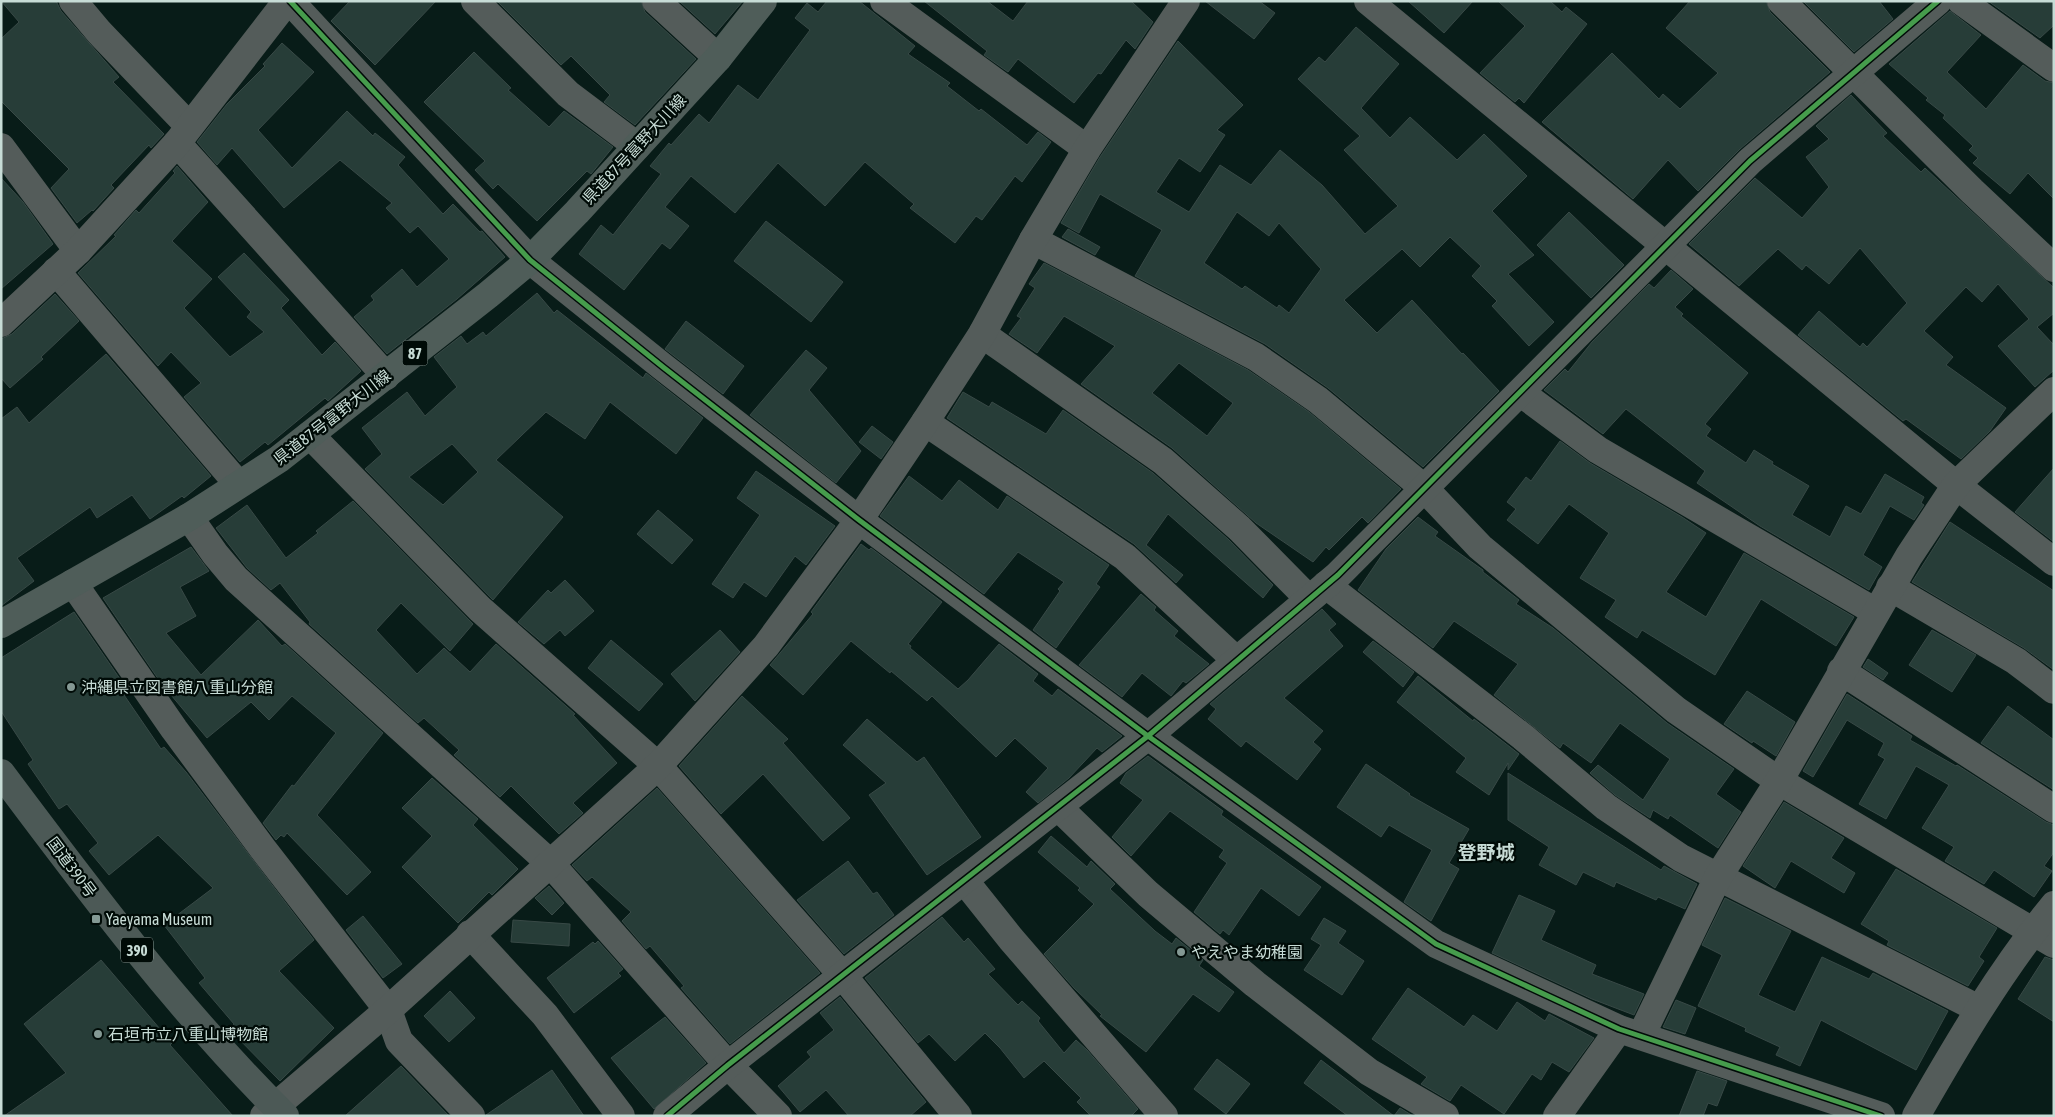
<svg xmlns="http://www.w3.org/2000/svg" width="2055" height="1117" font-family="'Asap Condensed','Noto Sans JP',sans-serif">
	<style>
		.building { fill: #273d38; stroke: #384946; fill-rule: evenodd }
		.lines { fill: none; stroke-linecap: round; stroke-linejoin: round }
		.minor { stroke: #545c5a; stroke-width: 28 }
		.major { stroke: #4f5d59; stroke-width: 28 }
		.highway { stroke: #4c5956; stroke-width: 28 }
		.cycleway-casing { stroke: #000b07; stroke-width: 8 }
		.cycleway { stroke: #469c4c; stroke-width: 5 }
		.poi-dot { fill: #849994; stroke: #000b07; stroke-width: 2 }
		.labels { text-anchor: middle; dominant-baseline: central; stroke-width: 4.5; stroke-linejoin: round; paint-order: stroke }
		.shield { fill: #000b07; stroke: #8b9d98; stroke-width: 1 }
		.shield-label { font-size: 15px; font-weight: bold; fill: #c7dcd6 }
		.street-label { font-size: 16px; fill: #c7dcd6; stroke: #000b07 }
		.poi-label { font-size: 16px; fill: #c7dcd6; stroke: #000b07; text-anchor: start }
		.quarter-label { font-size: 19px; font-weight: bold; fill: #c7dcd6; stroke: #000b07 }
	</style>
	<rect width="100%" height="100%" fill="#081c18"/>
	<g class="building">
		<path d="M1 1H56L61 11 119 77 113 82 164 134 151 148 149 145 111 185 114 188 93 211 92 210 77 223 51 188 69 169 1 101V39L19 22Z"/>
		<path d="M350 1H436L375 65 331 21Z"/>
		<path d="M497 1H641L645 12 696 59 635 125 604 102 610 95 571 56 561 65Z"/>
		<path d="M679 1H743L715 34Z"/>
		<path d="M827 1H859L915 46 908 54 950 83 947 86 979 111 981 109 1027 145 1038 132 1051 142 1022 182 1015 176 982 220 976 216 955 243 910 208 914 204 865 162 825 206 778 163 735 213 691 176 665 207 689 226 670 249 662 243 624 290 579 254 601 225 613 235 661 174 650 166 669 143 671 145 699 114 709 123 738 85 758 100 810 30 795 18 807 3 818 12Z"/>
		<path d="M924 1H987L1013 21 1028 1H1131L1153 22 1135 49 1126 40 1101 74 1098 73 1074 103 1018 59 1008 72 984 55 987 51Z"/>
		<path d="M1205 1H1259L1275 13 1254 39Z"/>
		<path d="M1408 1H1473L1444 33Z"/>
		<path d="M1498 1H1550L1562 12 1566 7 1587 24 1524 103 1519 98 1515 102 1480 73 1525 26Z"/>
		<path d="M1690 1H1766L1770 12 1830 72 1740 149 1698 191 1668 160 1633 199 1542 122 1612 53 1659 99 1663 94 1680 109 1718 73 1666 28Z"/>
		<path d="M1803 1H1879L1893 19 1854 52Z"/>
		<path d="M1988 1H2054V25L2040 38Z"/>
		<path d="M1950 11 1981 35 1947 72 1986 109 2023 65 2045 81 2054 83V199L2028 173 2010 194 1973 163 1978 158 1969 150 1973 146 1943 118 1945 115 1926 100 1928 98 1889 64Z"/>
		<path d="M1356 27 1399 64 1361 108 1390 138 1410 117 1457 160 1484 134 1527 176 1492 211 1534 255 1508 274 1554 322 1529 346 1492 306 1497 301 1472 276 1481 266 1450 237 1420 267 1402 249 1344 300 1377 333 1412 300 1462 354 1463 353 1499 391 1423 467 1328 388 1265 344 1135 276 1162 230 1100 194 1079 233 1061 223 1100 157 1178 41 1243 105 1217 130 1225 135 1200 172 1179 158 1156 192 1189 212 1220 165 1251 185 1280 150 1322 185 1365 234 1398 206 1344 150 1360 136 1298 79 1319 57 1325 62ZM1237 212 1269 236 1279 223 1321 269 1289 313 1279 305 1277 308 1245 286 1242 289 1204 263Z"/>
		<path d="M282 43 314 72 258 130 292 168 347 111 373 136 375 133 405 157 398 165 443 214 453 204 480 232 482 231 505 257 457 299 387 354 354 317 374 300 371 296 402 269 417 287 449 259 418 226 410 233 386 208 392 203 340 160 284 208 232 148 217 165 197 142 227 104 265 66 263 64Z"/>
		<path d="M474 52 511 88 508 90 549 127 564 111 613 147 591 174 587 171 537 221 498 184 493 189 475 170 485 161 424 102Z"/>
		<path d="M1851 95 1887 133 1883 136 1921 172 1925 168 2054 288V313L2037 327 2054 345V370L2035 387 1998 346 2029 319 1998 284 1982 302 1966 287 1924 331 1953 357 1946 365 2006 408 1990 431 1961 459 1906 419 1903 421 1798 335 1819 311 1860 347 1863 343 1867 347 1907 303 1860 248 1829 284 1806 265 1802 270 1778 249 1739 286 1689 244 1755 178 1802 218 1829 187 1806 157 1829 139 1816 126Z"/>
		<path d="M177 166 208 202 172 241 212 279 184 308 230 357 264 332 247 317 251 312 218 277 244 253 289 300 281 308 322 355 335 342 361 371 328 401 325 398 268 445 265 442 240 462 184 397 201 383 171 352 158 366 78 273 116 236 114 235 136 210 139 213 175 173 173 171Z"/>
		<path d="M1 178 23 202 53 244 1 289Z"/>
		<path d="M1569 212 1624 265 1591 298 1537 245Z"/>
		<path d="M766 221 843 282 811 322 734 261Z"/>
		<path d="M1068 229 1100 247 1095 255 1062 237Z"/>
		<path d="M1044 263 1248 370 1309 412 1401 489 1368 523 1362 517 1329 550 1326 547 1313 562 1256 523 1172 448 1081 384 1115 346 1064 316 1037 353 1009 334 1021 318 1017 316 1035 288 1029 284ZM1179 363 1233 403 1207 436 1152 393Z"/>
		<path d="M1671 270 1693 289 1675 307 1683 314 1681 316 1748 373 1705 424 1711 429 1706 436 1746 463 1754 450 1773 462 1772 464 1809 486 1792 515 1830 537 1846 506 1861 514 1885 474 1924 497 1921 503 1924 505 1914 520 1890 506 1863 555 1882 567 1869 590 1760 526 1697 483 1705 471 1626 409 1603 434 1544 390 1565 369 1568 372 1592 342 1649 284 1654 288Z"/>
		<path d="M537 293 554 313 557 310 643 378 646 373 703 418 676 454 610 402 585 439 546 412 496 460 563 517 493 600 365 469 382 454 362 428 407 392 425 416 457 387 434 357 461 336 467 344 483 332 486 336ZM452 444 478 472 443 505 409 477Z"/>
		<path d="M55 294 79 321 41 357 43 359 10 388 1 378V339L12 334Z"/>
		<path d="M686 321 744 366 723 394 665 349Z"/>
		<path d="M806 350 827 368 809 390 861 451 836 483 750 415Z"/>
		<path d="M106 354 211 476 184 498 182 496 150 519 132 495 97 518 90 507 17 558 34 581 1 606V419L17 407 29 423Z"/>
		<path d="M963 392 989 407 992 402 1046 434 1063 410 1153 473 1228 539 1273 585 1263 598 1168 514 1146 545 1183 575 1176 583 1134 544 947 418Z"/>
		<path d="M872 426 893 442 881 459 859 442Z"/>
		<path d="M1560 441 1590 463 1682 517 1706 533 1666 592 1706 617 1744 553 1854 617 1836 646 1761 599 1715 675 1642 630 1637 638 1605 617 1616 600 1580 578 1609 533 1569 504 1538 544 1507 520 1516 509 1507 502 1526 477 1531 481Z"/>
		<path d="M2054 468V542L2015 512Z"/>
		<path d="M756 471 835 526 806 565 795 556 766 597 744 582 733 598 712 584 760 515 737 498Z"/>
		<path d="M909 476 942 501 959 480 998 510 1007 496 1109 565 1096 584 1100 587 1056 648 1033 630 1060 591 1058 589 1064 582 1018 552 984 594 880 516Z"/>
		<path d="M353 501 473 624 450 651 401 603 376 630 417 674 444 648 470 672 496 644 575 714 573 715 617 763 573 803 583 813 559 834 511 786 500 797 454 755 459 750 424 718 418 723 309 624 310 622 280 583 271 590 247 568 216 528 247 505 286 558 318 533 316 531Z"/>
		<path d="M658 510 693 540 672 564 637 534Z"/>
		<path d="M1418 517 1438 532 1435 536 1483 570V572L1519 600 1516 604 1553 628 1667 723 1734 769 1716 794 1741 812 1718 848 1670 815 1668 819 1653 810 1650 818 1615 795 1590 773 1598 765 1643 800 1670 759 1620 723 1591 763 1563 743 1560 748 1494 695 1518 664 1454 621 1433 648 1358 590 1386 549Z"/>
		<path d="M1950 522 2054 591V670L2024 648 1912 582Z"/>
		<path d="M861 544 869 550 871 548 942 602 908 644 911 646 910 648 958 689 968 680 999 644 1038 674 1033 681 1052 696 1058 689 1122 736 1102 752 1097 748 1069 778 1038 803 1026 792 1048 768 1015 738 996 757 932 696 927 701 891 671 890 673 851 641 803 695 770 665 813 614 811 612Z"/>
		<path d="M191 547 209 571 180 587 196 616 166 633 201 675 258 620 282 646 285 644 383 733 317 815 371 872 347 895 287 833 284 837 281 835 276 840 263 823 292 785 294 786 336 733 292 696 269 720 251 702 207 738 161 683 103 598Z"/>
		<path d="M565 580 594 611 565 636 560 630 544 644 518 622 548 590 551 593Z"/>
		<path d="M1141 594 1156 607 1154 610 1178 631 1174 636 1209 664 1186 683 1183 681 1171 696 1142 673 1122 697 1079 665Z"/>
		<path d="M1322 609 1336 624 1329 630 1343 646 1284 698 1323 731 1313 742 1321 749 1297 780 1246 741 1241 747 1208 719 1216 709 1210 704Z"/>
		<path d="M74 612 129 692 124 695 161 749 164 747 186 772 314 940 279 971 334 1028 280 1081 229 1029 234 1024 199 983 205 978 164 925 213 888 158 835 109 875 89 851 98 843 67 804 59 809 28 764 33 760 1 711V658Z"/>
		<path d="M720 630 740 652 695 701 671 674Z"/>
		<path d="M1932 630 1976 655 1952 692 1909 665Z"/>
		<path d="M611 640 663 684 639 711 588 668Z"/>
		<path d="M1373 641 1414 672 1403 687 1363 652Z"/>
		<path d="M1868 659 1888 673 1883 680 1863 667Z"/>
		<path d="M1418 676 1473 721 1474 719 1519 754 1508 770V763L1489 795 1456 772 1466 758 1397 702Z"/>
		<path d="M1747 691 1795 722 1776 756 1753 741 1752 743 1724 724Z"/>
		<path d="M1847 694 1912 736 1910 740 1956 766 1957 765 2046 822 2054 825V852L2044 866 2052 871 2034 897 1994 870 1984 884 1945 861 1954 847 1922 828 1949 785 1916 766 1886 819 1859 804 1885 759 1878 755 1884 743 1847 720 1813 777 1803 771Z"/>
		<path d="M742 696 788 739 783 743 850 818 823 841 763 774 721 814 679 766Z"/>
		<path d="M2008 706 2054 740V790L1981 743Z"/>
		<path d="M867 719 917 762 924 757 981 837 927 875 869 795 886 783 843 745Z"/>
		<path d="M1148 756 1223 811 1221 815 1321 887 1299 916 1261 888 1229 935 1223 930 1220 934 1194 912 1227 863 1219 857 1224 850 1170 811 1131 856 1112 837 1143 800 1120 783 1126 773Z"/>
		<path d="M1366 764 1410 794 1409 795 1469 829 1449 863 1459 869 1431 921 1404 902 1432 850 1389 825 1381 837 1337 807Z"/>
		<path d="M1508 773 1661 870 1664 866 1697 884 1685 909 1658 897 1656 900 1616 882 1614 887 1583 872 1576 885 1539 865 1549 847 1508 820Z"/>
		<path d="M432 778 478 819 473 825 518 869 492 895 489 892 458 923 402 867 432 836 402 808Z"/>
		<path d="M657 788 820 973 730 1044 681 988 684 986 650 946 646 949 622 921 631 912 592 877 587 881 572 865Z"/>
		<path d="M1784 802 1844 838 1831 858 1855 873 1844 893 1791 861 1775 888 1743 866Z"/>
		<path d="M1051 836 1087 867 1091 861 1115 884 1110 889 1155 931 1172 944 1176 938 1203 960 1199 966 1234 992 1219 1012 1193 994 1146 1052 1100 1016 1102 1015 1074 988 1044 954 1094 904 1078 890 1080 888 1038 852Z"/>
		<path d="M848 861 873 894 877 892 894 915 844 954 797 900Z"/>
		<path d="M1896 869 1997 928 1979 957 1984 961 1968 986 1887 945 1889 941 1861 924Z"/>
		<path d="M549 886 564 903 552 915 535 898Z"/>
		<path d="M1519 895 1555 911 1541 940 1596 965 1592 974 1644 994 1634 1015 1592 999 1492 953Z"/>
		<path d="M1725 898 1791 931 1758 995 1795 1012 1822 957 1869 979 1873 973 1948 1011 1916 1070 1821 1020 1800 1066 1776 1055 1780 1047 1745 1031 1746 1028 1698 1006 1722 955 1702 945Z"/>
		<path d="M363 916 402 964 383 978 346 930Z"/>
		<path d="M942 917 964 942 968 938 995 969 988 974 1018 1005 1022 1001 1040 1018 1038 1021 1064 1053 1076 1040 1087 1050 1138 1109 1131 1116H1091L1077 1102 1081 1098 1044 1061 1024 1078 1000 1048 985 1033 955 1061 929 1034 918 1043 865 978Z"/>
		<path d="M1324 918 1346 931 1338 943 1364 961 1342 995 1304 970 1321 945 1311 939Z"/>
		<path d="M513 920 570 924 569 946 511 942Z"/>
		<path d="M598 941 623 969 618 973 621 976 574 1013 547 978 593 942 595 944Z"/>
		<path d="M2045 957 2054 960V1022L2018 999Z"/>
		<path d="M101 960 172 1043 170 1045 233 1116H4L66 1073 24 1024Z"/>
		<path d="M1408 988 1464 1027 1473 1015 1497 1031 1517 1002 1545 1021 1549 1014 1594 1038 1569 1072 1552 1062 1541 1080 1532 1074 1504 1114 1461 1085 1450 1101 1421 1084 1427 1077 1372 1039Z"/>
		<path d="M450 991 475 1018 449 1042 424 1016Z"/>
		<path d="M840 997 926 1102 910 1116H849L826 1090 800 1112 778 1086 811 1057 807 1052 834 1030 820 1013Z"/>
		<path d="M1676 1000 1696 1008 1685 1034 1663 1027Z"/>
		<path d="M665 1017 706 1063 654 1109 611 1058Z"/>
		<path d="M1217 1059 1250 1084 1226 1114 1194 1089Z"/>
		<path d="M1321 1060 1394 1116 1400 1108 1413 1116H1348L1304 1083Z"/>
		<path d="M401 1066 449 1116H345Z"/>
		<path d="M552 1070 584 1116H486V1115Z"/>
		<path d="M1697 1071 1727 1081 1717 1106 1708 1103 1703 1116H1679Z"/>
	</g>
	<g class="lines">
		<g class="minor">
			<path d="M73 1 99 32 189 126"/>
			<path d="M290 1 530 260 663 367 859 520 1148 736 1436 944 1619 1029 1881 1116"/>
			<path d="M475 1 568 94 637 146"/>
			<path d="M656 1 718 58"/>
			<path d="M884 1 1087 149"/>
			<path d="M1368 1 1956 485 2054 562"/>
			<path d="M1781 1 1972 191 2054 268"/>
			<path d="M1961 1 2054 68"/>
			<path d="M177 143 386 376"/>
			<path d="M1 147 78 251"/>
			<path d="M1033 240 1256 357 1318 400 1425 489 1480 547 1676 710 1779 781 2054 944"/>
			<path d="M56 271 238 484"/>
			<path d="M1 323 78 251 177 143 287 1"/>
			<path d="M982 334 1163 461 1239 528 1309 599"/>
			<path d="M1521 393 1598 450 1876 612"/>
			<path d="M925 422 1125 557 1237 661"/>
			<path d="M310 435 480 609 658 766 843 976 958 1116"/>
			<path d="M189 517 215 554 236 579 550 863 728 1065 778 1116"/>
			<path d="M73 583 174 729 263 849 388 1010 399 1041 471 1116"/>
			<path d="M1326 585 1523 737 1606 807 1681 858 1979 1009"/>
			<path d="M1890 587 2016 661 2054 690"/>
			<path d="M1841 671 2054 809"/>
			<path d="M1058 807 1148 894 1255 984 1369 1072 1445 1116"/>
			<path d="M964 880 1011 939 1164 1116"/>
			<path d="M470 934 545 1015 621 1116"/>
			<path d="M1641 1036 1718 877 1779 781 1909 556 1956 485 2054 391"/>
			<path d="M264 1116 388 1010 658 766 766 646 859 520 925 422 982 334 1033 240 1087 149 1186 1"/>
			<path d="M667 1116 728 1065 1148 736 1338 575 1750 161 1938 1"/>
			<path d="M1557 1116 1619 1029"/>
			<path d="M1916 1116C1958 1043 2000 971 2054 905"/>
		</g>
		<path class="major" d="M1 624 189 517 279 459 488 295 530 260 577 212 718 58 763 1"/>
		<path class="highway" d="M1 773C90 892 179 1011 285 1116"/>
		<defs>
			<g id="cycleway">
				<path d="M290 1 530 260 663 367 859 520 1148 736 1436 944 1619 1029 1881 1116"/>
				<path d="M667 1116 728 1065 1148 736 1338 575 1750 161 1938 1"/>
			</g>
		</defs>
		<use href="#cycleway" class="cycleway-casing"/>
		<use href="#cycleway" class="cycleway"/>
	</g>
	<g class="poi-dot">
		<circle cx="71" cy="687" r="5"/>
		<rect x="91" y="914" width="10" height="10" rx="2.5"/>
		<circle cx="1181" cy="952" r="5"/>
		<circle cx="98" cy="1034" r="5"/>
	</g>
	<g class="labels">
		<g class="shield">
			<rect x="402.5" y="340.5" width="25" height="25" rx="4"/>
			<rect x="121" y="937.5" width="32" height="25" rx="4"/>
		</g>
		<g class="shield-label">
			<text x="415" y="353">87</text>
			<text x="137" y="950">390</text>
		</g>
		<g class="street-label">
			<text transform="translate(634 149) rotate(-47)">県道87号富野大川線</text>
			<text transform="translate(332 417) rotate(-38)">県道87号富野大川線</text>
			<text transform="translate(72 867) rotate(53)">国道390号</text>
		</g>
		<g class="poi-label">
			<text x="81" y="687">沖縄県立図書館八重山分館</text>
			<text x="106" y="919">Yaeyama Museum</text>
			<text x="1191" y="952">やえやま幼稚園</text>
			<text x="108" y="1034">石垣市立八重山博物館</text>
		</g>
		<g class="quarter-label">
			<text x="1486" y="852">登野城</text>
		</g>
	</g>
	<rect width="2055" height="1117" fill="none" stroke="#c7dcd6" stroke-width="5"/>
</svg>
